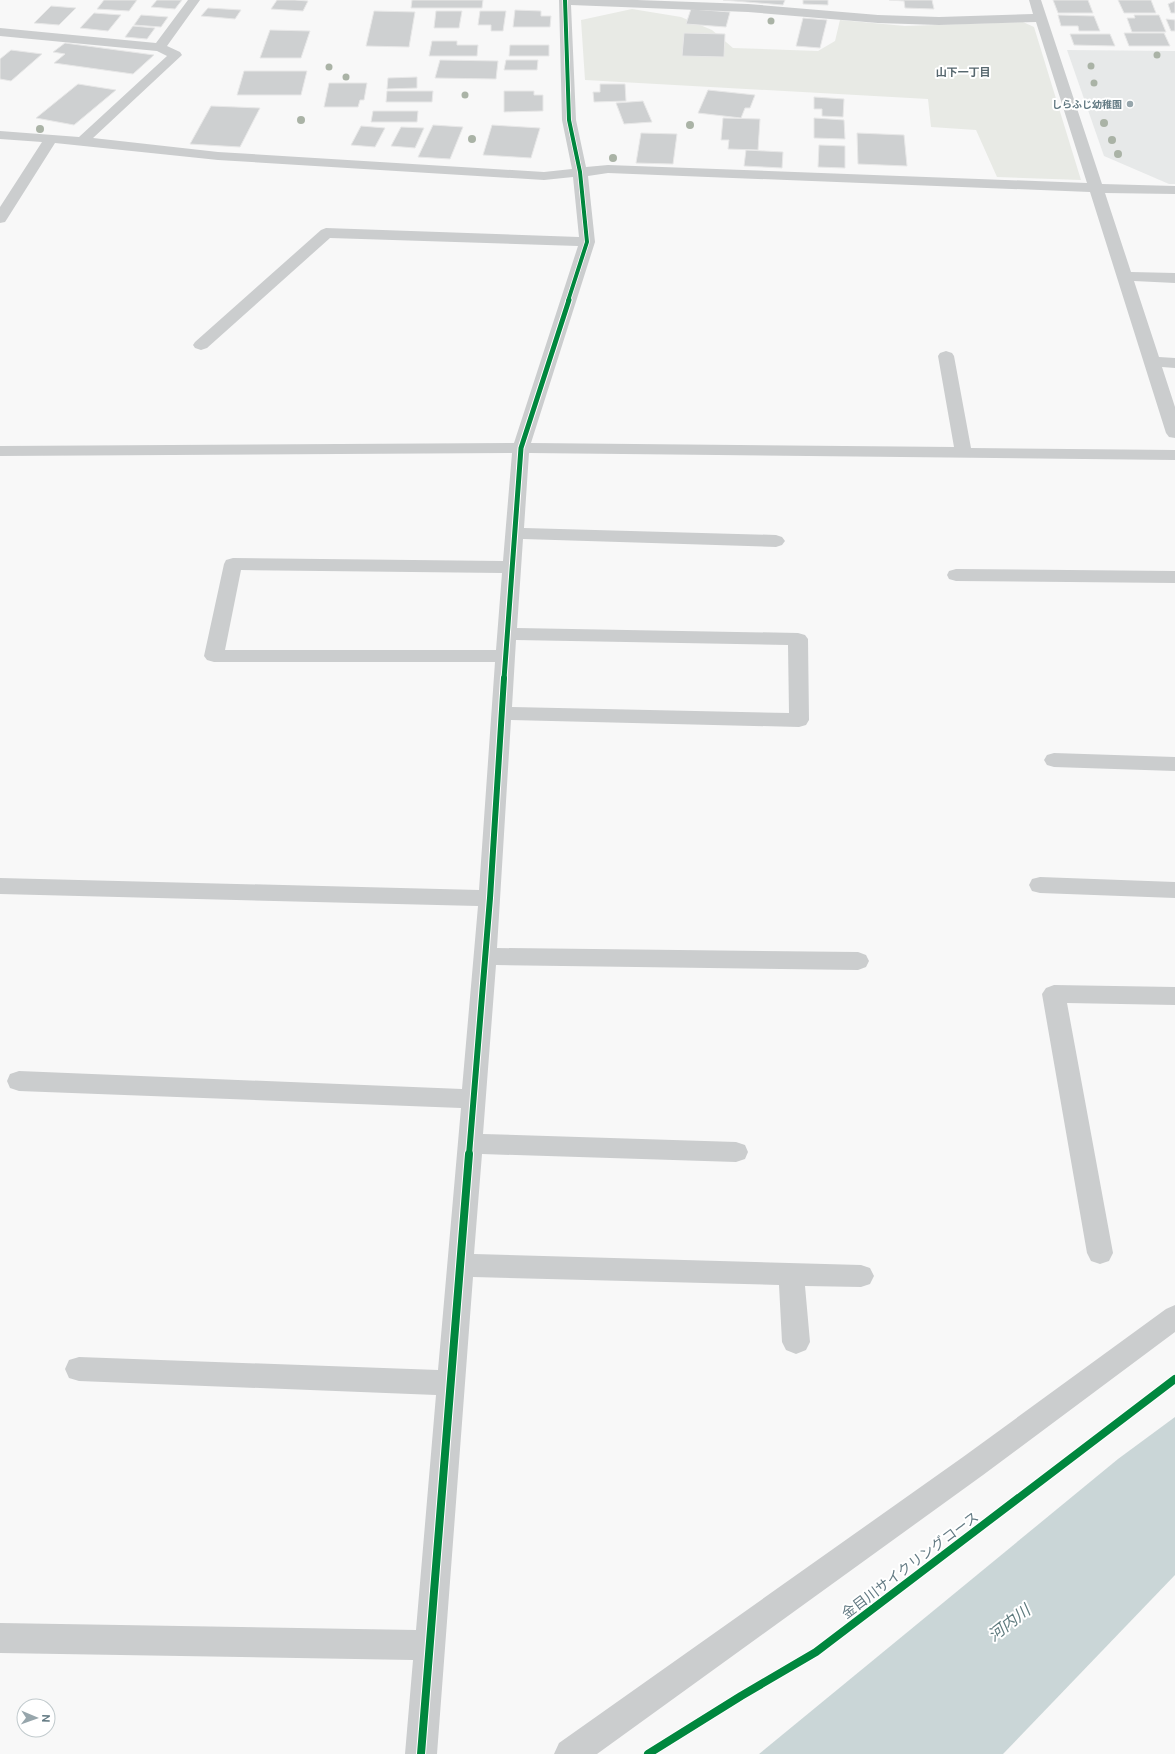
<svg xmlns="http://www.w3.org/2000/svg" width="1175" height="1754" font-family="'DM Sans','Noto Sans JP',sans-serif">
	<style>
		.built { fill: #e7e9e9 }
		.green { fill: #e8eae5 }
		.water { fill: #cad6d7 }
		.building { fill: #ced0d1; stroke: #e8e8e8 }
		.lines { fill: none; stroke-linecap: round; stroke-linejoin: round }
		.minor { fill: #cbcdce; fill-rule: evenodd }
		.cycleway-far3-casing { stroke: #fff; stroke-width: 5.5 }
		.cycleway-far2-casing { stroke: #fff; stroke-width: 7 }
		.cycleway-far1-casing { stroke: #fff; stroke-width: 8 }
		.cycleway-casing { stroke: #fff; stroke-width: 10 }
		.cycleway-far3 { stroke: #00873e; stroke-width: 4 }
		.cycleway-far2 { stroke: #00873e; stroke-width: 5 }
		.cycleway-far1 { stroke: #00873e; stroke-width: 6 }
		.cycleway { stroke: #00873e; stroke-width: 8 }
		.tree { fill: #aab3a6 }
		.poi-dot { fill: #97a6ac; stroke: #fff; stroke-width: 1.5 }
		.labels { text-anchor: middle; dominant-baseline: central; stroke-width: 4; stroke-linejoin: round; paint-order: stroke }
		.far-poi-label { font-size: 10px; font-weight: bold; fill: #637a83; stroke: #fff; text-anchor: end }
		.far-neighbourhood-label { font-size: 11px; font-weight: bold; fill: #56676e; stroke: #fff }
		.near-street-label { font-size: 14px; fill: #637a83; stroke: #fff }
		.near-water-label { font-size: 16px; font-style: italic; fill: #5e7a7d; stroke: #fff }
	</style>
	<rect width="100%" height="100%" fill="#f8f8f8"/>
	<path class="built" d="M1067 50 1175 51V184H1169L1104 156Z"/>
	<path class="green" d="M632 9 681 17 712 30 733 48 818 51 835 41 840 20 905 26 1023 22 1034 27 1081 180 997 177 976 130 931 127 928 99 585 80 581 20Z"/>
	<path class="water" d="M1175 1417V1575L1003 1754H759L1118 1459Z"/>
	<g class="building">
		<path d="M104 0H137L129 11 97 9Z"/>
		<path d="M157 0H182L175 9 151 7Z"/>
		<path d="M277 0H295L308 1 303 11 271 9Z"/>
		<path d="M412 0H483L482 8H411Z"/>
		<path d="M723 0H785L783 5Z"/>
		<path d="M803 0H828V5L803 4Z"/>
		<path d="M889 0H932L934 9 905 8 904 1Z"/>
		<path d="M1053 0H1088L1093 13H1058Z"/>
		<path d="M1118 0H1151L1156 13H1124Z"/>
		<path d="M1175 1V13H1171L1168 4Z"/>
		<path d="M51 6 76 8 59 25 34 23Z"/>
		<path d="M208 8 241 10 235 19 201 16Z"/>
		<path d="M691 9 730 12 726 27 686 24Z"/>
		<path d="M515 10 541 11V16H551L550 27H513Z"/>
		<path d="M374 11 415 12 409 47 366 46Z"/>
		<path d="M436 11H462L459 28H434Z"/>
		<path d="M480 11H506L503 31H491V25H478Z"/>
		<path d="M94 13 121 15 108 31 80 28Z"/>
		<path d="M141 15 168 17 161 27 134 25Z"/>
		<path d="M1058 15 1094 16 1100 31H1079L1078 26H1061Z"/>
		<path d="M1134 15H1159L1166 32H1132L1127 18H1135Z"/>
		<path d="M803 18 827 20 820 48 796 46Z"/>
		<path d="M1166 19 1175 20V31H1171Z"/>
		<path d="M133 26 155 28 147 39 125 37Z"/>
		<path d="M270 30 310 31 301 58H260Z"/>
		<path d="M684 33 725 34 724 57 682 56Z"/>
		<path d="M1124 33H1164L1170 46H1129Z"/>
		<path d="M1070 34H1110L1115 46 1074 45Z"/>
		<path d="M432 41H457V45H478L477 56H429Z"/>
		<path d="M65 43 154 55 133 74 54 63 65 54 53 52Z"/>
		<path d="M510 45H549V56H509Z"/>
		<path d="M11 50 42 54 11 81 0 79V59Z"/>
		<path d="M440 60 498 61 496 79 435 78Z"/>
		<path d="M506 60H538L537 70H504Z"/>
		<path d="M244 71H307L301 95H237Z"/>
		<path d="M417 77V88L387 89 388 78Z"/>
		<path d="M329 83H367L364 100H360L358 107H324Z"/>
		<path d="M78 84 116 90 74 125 36 118Z"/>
		<path d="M600 84H625L626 101 594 102 593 92H600Z"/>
		<path d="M708 90 755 95 750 108H745L741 118 698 113Z"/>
		<path d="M387 91H433L432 102H386Z"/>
		<path d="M504 91H534V95H543V111L504 112Z"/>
		<path d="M814 97 844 99 843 117 822 116V109H814Z"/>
		<path d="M643 101 652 122 624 124 616 103Z"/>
		<path d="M211 106 260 108 240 147 190 144Z"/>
		<path d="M373 111H418L417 122H371Z"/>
		<path d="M723 118 760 119 758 150 728 149 729 140H721Z"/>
		<path d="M814 118 844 120 845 139 814 138Z"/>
		<path d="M433 125 463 127 450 159 418 157Z"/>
		<path d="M492 125 540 128 531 158 483 155Z"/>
		<path d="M361 126 385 128 375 147 351 145Z"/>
		<path d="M401 127 424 128 415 148 391 146Z"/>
		<path d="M641 133 677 134 673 164 636 163Z"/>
		<path d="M857 133 904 135 907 166 858 164Z"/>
		<path d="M819 145 845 146V168L818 167Z"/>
		<path d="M746 150 783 152 782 168 744 166Z"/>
	</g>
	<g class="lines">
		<g class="minor">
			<path d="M188 0H200L167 46 180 52 182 55 93 138 218 152 544 172 572 169 562 120 559 0H637L748 4 878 15 939 17 1033 14 1029 0H1041L1102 184 1175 186V194L1105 193 1131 272 1175 273V283L1134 281 1159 357 1175 358V368L1162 367 1175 407V438L1169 437 1166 433 1090 192 608 173 588 176 595 242 531 443 954 447 938 356 940 353 946 351 952 353 954 356 971 448 1175 450V460L529 453 524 528 776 535 782 537 785 541 782 545 776 547 523 539 517 628 798 633 805 635 808 639 809 720 806 725 799 727 511 720 497 948 858 952 866 955 869 961 866 967 858 970 496 965 483 1134 736 1142 745 1145 748 1152 745 1159 736 1162 482 1154 474 1254 861 1265 870 1268 874 1276 870 1284 861 1287 805 1286 810 1342 806 1350 796 1354 786 1350 782 1342 779 1285 473 1277 437 1754H405L413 1660 0 1653V1623L416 1630 436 1395 79 1381 69 1378 65 1369 69 1360 79 1357 438 1370 461 1108 19 1091 10 1088 7 1081 10 1074 19 1071 462 1089 478 906 0 894V878L479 890 495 662H214L207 660 204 656 224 564 226 560 233 558 503 561 512 453 0 456V446L514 443 578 246 330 238 207 348 201 350 195 348 193 345 195 342 321 230 326 228 579 237 573 177 544 180 218 160 55 143 7 219 5 222 0 223V207L42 142 0 139V131L79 137 167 56 157 51 0 36V28L156 43ZM571 5 748 12 878 23 939 25 1036 22 1087 183 608 165 586 167 576 120ZM241 570 502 573 496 650H225ZM516 640 788 645 789 713 512 707Z"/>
			<path d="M956 569 1175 571V583L956 581 949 579 947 575 949 571Z"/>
			<path d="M1054 753 1175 757V771L1054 767 1047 765 1044 760 1047 755Z"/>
			<path d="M1040 877 1175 882V898L1040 893 1032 891 1029 885 1032 879Z"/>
			<path d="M1054 985 1175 987V1005L1067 1003 1113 1253 1109 1261 1100 1264 1091 1261 1087 1253 1042 994 1046 988Z"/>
			<path d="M1175 1305V1332L983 1475 597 1754H554L559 1743 963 1457 1166 1309Z"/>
		</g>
		<defs>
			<path id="cycleway-far3" d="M565 0 569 120 580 172 587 242 568 301"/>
			<path id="cycleway-far2" d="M504 679 521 448 569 300"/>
			<path id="cycleway-far1" d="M469 1155 490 898 504 678"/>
			<g id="cycleway">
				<path d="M421 1754 469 1154"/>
				<path d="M648 1754 741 1696 816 1652 1175 1379"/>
			</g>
		</defs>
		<use href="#cycleway-far3" class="cycleway-far3-casing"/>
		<use href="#cycleway-far2" class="cycleway-far2-casing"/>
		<use href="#cycleway-far1" class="cycleway-far1-casing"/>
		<use href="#cycleway" class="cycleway-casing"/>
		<use href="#cycleway-far3" class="cycleway-far3"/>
		<use href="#cycleway-far2" class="cycleway-far2"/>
		<use href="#cycleway-far1" class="cycleway-far1"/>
		<use href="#cycleway" class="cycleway"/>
	</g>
	<g class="tree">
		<circle cx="771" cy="21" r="3.5"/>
		<circle cx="1157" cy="55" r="3.5"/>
		<circle cx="1091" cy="66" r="3.5"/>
		<circle cx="329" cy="67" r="3.5"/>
		<circle cx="346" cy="77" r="3.5"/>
		<circle cx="1094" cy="83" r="3.5"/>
		<circle cx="465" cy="95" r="3.5"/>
		<circle cx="301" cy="120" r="4"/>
		<circle cx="1104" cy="123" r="4"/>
		<circle cx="690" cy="125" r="4"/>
		<circle cx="40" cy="129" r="4"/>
		<circle cx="472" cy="139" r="4"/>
		<circle cx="1112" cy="140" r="4"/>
		<circle cx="1118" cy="154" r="4"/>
		<circle cx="613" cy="158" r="4"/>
	</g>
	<circle class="poi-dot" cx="1130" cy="104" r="4"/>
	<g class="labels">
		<g class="far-poi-label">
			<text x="1122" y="104">しらふじ幼稚園</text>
		</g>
		<g class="far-neighbourhood-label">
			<text x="963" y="72">山下一丁目</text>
		</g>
		<g class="near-street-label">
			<text transform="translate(910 1565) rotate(-37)">金目川サイクリングコース</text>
		</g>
		<g class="near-water-label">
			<text transform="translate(1009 1623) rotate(-38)">河内川</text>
		</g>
	</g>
	<g transform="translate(36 1718) rotate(92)"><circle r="19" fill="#ffffff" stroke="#c1cacd"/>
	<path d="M0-3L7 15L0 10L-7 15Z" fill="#97a6ac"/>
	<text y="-6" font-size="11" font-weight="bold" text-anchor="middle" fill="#637a83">N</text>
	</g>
</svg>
